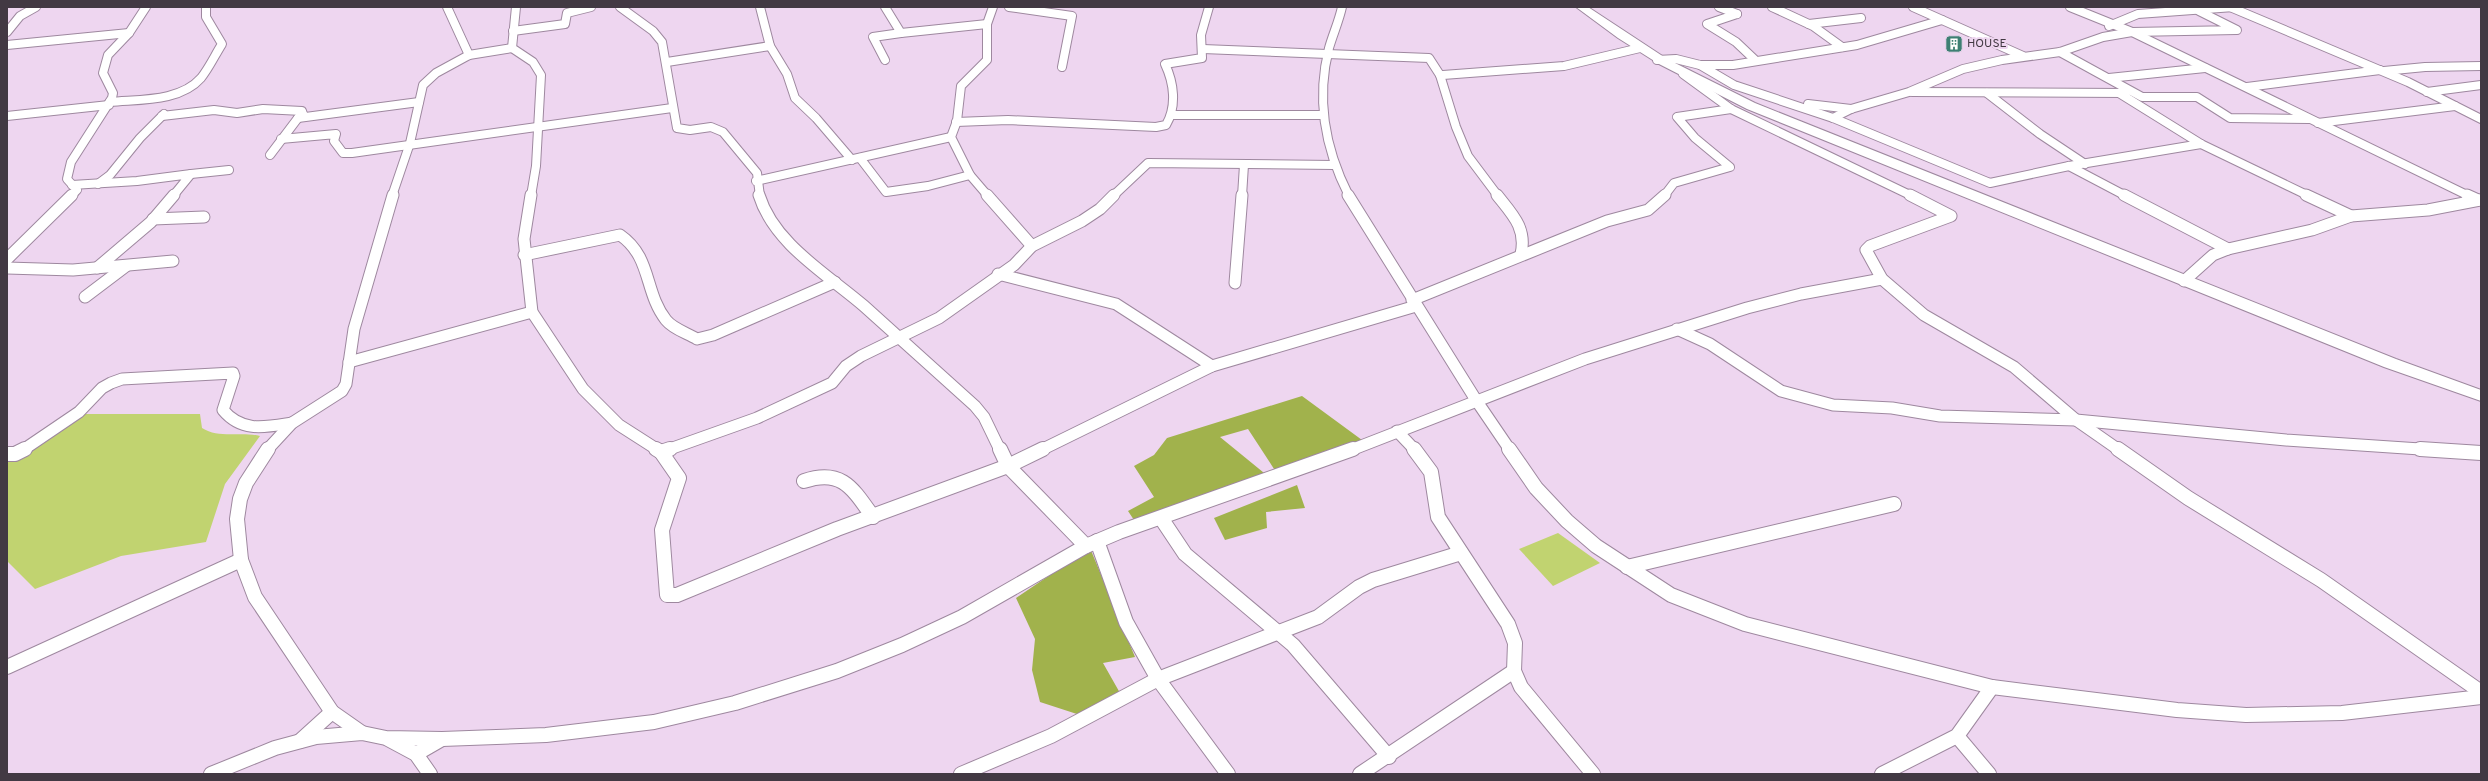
<svg xmlns="http://www.w3.org/2000/svg" width="2488" height="781" font-family="Overpass,sans-serif">
	<style>
		.green { fill: #c1d370 }
		.forest { fill: #a1b24c }
		.lines { fill: none; stroke-linecap: round; stroke-linejoin: round }
		.minor-far2-casing { stroke: #9e889f; stroke-width: 10 }
		.minor-far1-casing { stroke: #9e889f; stroke-width: 13 }
		.minor-casing { stroke: #9e889f; stroke-width: 16 }
		.secondary-casing { stroke: #9e889f; stroke-width: 2 }
		.minor-far2 { stroke: #fff; stroke-width: 8 }
		.minor-far1 { stroke: #fff; stroke-width: 11 }
		.minor { stroke: #fff; stroke-width: 14 }
		.secondary { fill: #fff; fill-rule: evenodd }
		.labels { text-anchor: middle; dominant-baseline: central; stroke-width: 4; stroke-linejoin: round; paint-order: stroke }
		.far-poi-label { font-size: 12px; fill: #423943; stroke: #eed6f0; text-anchor: start }
	</style>
	<rect width="100%" height="100%" fill="#eed6f0"/>
	<g class="green">
		<path d="M83 414H200L202 428C219 439 241 431 260 436L225 484 206 542 121 556 35 589 7 561V463Z"/>
		<path d="M1558 533 1600 563 1553 586 1519 549Z"/>
	</g>
	<g class="forest">
		<path d="M1302 396 1362 440 1276 472 1248 429 1220 437 1269 477 1138 526 1128 511 1154 497 1134 466 1154 455 1167 438Z"/>
		<path d="M1297 485 1305 508 1266 512 1267 528 1225 540 1214 518Z"/>
		<path d="M1090 548 1135 657 1103 663 1120 693 1080 715 1040 702 1032 670 1035 639 1016 598Z"/>
	</g>
	<g class="lines">
		<defs>
			<g id="minor-far2">
				<path d="M447 7 469 55"/>
				<path d="M516 7 512 48 533 62 541 75 536 166 531 196"/>
				<path d="M620 7 653 31 662 42 677 128 690 130 711 127 723 132 757 173 760 196"/>
				<path d="M760 7 770 46 787 74 795 98 816 118 852 160"/>
				<path d="M885 7 901 33 987 24"/>
				<path d="M1009 7 1072 16 1062 67"/>
				<path d="M1342 7C1339 21 1333 34 1329 48 1316 99 1325 149 1349 196"/>
				<path d="M1719 7 1737 14"/>
				<path d="M1772 7 1813 26 1842 47"/>
				<path d="M1913 7 2023 56"/>
				<path d="M2070 7 2132 32 2469 196"/>
				<path d="M2230 7 2408 82 2481 119"/>
				<path d="M1737 14 1707 24 1736 42 1755 60"/>
				<path d="M1809 24 1861 18"/>
				<path d="M2109 26 2138 14 2234 7"/>
				<path d="M513 31 565 24 567 13 591 7"/>
				<path d="M7 32 20 16 36 7"/>
				<path d="M7 45 129 33"/>
				<path d="M1203 49 1429 58 1440 75H1443L1564 66 1640 48"/>
				<path d="M2060 52 2142 97H2197L2230 118 2309 119"/>
				<path d="M885 60 873 37 901 33"/>
				<path d="M1657 60 1676 59 1700 65H1733L1857 45 1942 20"/>
				<path d="M667 62 770 46"/>
				<path d="M1700 65 1734 85 1833 118 1990 183 2069 166 2201 144"/>
				<path d="M2384 71 2425 67 2481 66"/>
				<path d="M1683 74 1731 109 1912 196"/>
				<path d="M1440 75 1456 127 1468 156 1498 196"/>
				<path d="M2109 78 2205 68"/>
				<path d="M2247 87 2380 70"/>
				<path d="M1912 92 2126 93"/>
				<path d="M2427 92 2481 85"/>
				<path d="M1987 93 2040 134 2085 164"/>
				<path d="M2119 93 2201 144 2309 196"/>
				<path d="M110 102C139 99 180 102 201 78 209 68 215 55 222 44L206 17V7"/>
				<path d="M1808 104 1851 109"/>
				<path d="M1173 115H1322"/>
				<path d="M7 116 109 105"/>
				<path d="M162 116 214 110 237 113 263 109 302 111 303 114 298 118 419 102"/>
				<path d="M1833 118 1851 109 1909 92 1963 69 2002 60 2060 52 2103 37 2132 32 2237 30 2199 11"/>
				<path d="M956 122 1008 120 1156 127 1166 125C1177 106 1174 83 1165 64L1202 58 1201 35 1209 7"/>
				<path d="M2318 123 2455 106"/>
				<path d="M281 139 336 134 334 141 343 153H352L672 108"/>
				<path d="M270 155 298 118"/>
				<path d="M860 158 886 192 928 186 970 175"/>
				<path d="M2069 166 2126 196"/>
				<path d="M191 174 229 170"/>
				<path d="M756 181 951 137"/>
				<path d="M98 184 110 175 140 138 164 114"/>
				<path d="M72 185 137 181 191 174 173 196"/>
				<path d="M71 196 77 190 67 179 71 162 112 98 113 93 103 73 108 55 129 33 146 7"/>
				<path d="M392 196 410 143 423 85 436 73 469 55 512 48"/>
				<path d="M988 196 970 175 951 137 957 121 961 86 987 60V24L993 7"/>
				<path d="M1113 196 1148 163 1334 165"/>
				<path d="M1242 196 1244 165"/>
				<path d="M1664 196 1674 183 1730 167 1695 138 1677 117 1731 109"/>
			</g>
			<g id="minor-far1">
				<path d="M531 195 524 239 532 312 583 389 619 425 658 450"/>
				<path d="M759 195C774 244 827 274 864 306 901 339 938 373 975 406L984 417 1000 450"/>
				<path d="M987 195 1032 246"/>
				<path d="M1348 195 1476 400 1510 450"/>
				<path d="M1497 195C1512 214 1527 228 1521 254"/>
				<path d="M1910 195 1951 216 1870 246 1866 250 1882 279 1924 315 2014 367 2076 420 2119 450"/>
				<path d="M2124 195 2228 249"/>
				<path d="M2306 195 2351 216"/>
				<path d="M2467 195 2478 200"/>
				<path d="M153 219 204 217"/>
				<path d="M524 255 620 235C652 257 644 292 666 320 673 329 687 333 697 339L713 335 835 282"/>
				<path d="M7 259 72 195"/>
				<path d="M7 268 73 270 173 261"/>
				<path d="M97 268 151 222 174 195"/>
				<path d="M998 274 1116 304 1212 366"/>
				<path d="M2184 281 2213 255 2228 249 2312 230 2351 216 2428 210 2480 200"/>
				<path d="M1235 283 1242 195"/>
				<path d="M85 297 126 266"/>
				<path d="M1412 300 1607 221 1648 210 1665 195"/>
				<path d="M1677 329 1710 344 1781 391 1833 405 1892 408 1940 416 2076 420 2286 440 2435 450"/>
				<path d="M349 362 532 312"/>
				<path d="M1397 431 1415 450"/>
				<path d="M23 450 79 412 102 388 111 383 122 379 233 373 234 376 223 410C242 433 266 427 292 423"/>
				<path d="M267 450 292 423 342 391 346 384 354 329 393 195"/>
				<path d="M667 450 757 418 832 383 846 366 861 356 939 318 1014 265 1032 246 1082 221 1100 209 1114 195"/>
				<path d="M1041 450 1212 366 1416 306"/>
				<path d="M1351 450 1585 359 1747 308 1801 294 1882 279"/>
			</g>
			<g id="minor">
				<path d="M268 449 246 483 240 499 237 519 241 560 255 597 332 712 362 733"/>
				<path d="M656 449 661 452 679 478 662 530 667 595H677L837 529 1008 466 1043 449"/>
				<path d="M1000 449 1008 466 1086 546"/>
				<path d="M1414 449 1431 472 1438 517 1508 624 1515 643 1514 671 1521 687 1593 774"/>
				<path d="M1509 449 1536 488 1567 521 1596 546 1671 595 1745 624 1992 687 2177 710 2246 715 2342 713 2481 697"/>
				<path d="M2118 449 2188 498 2321 580 2481 692"/>
				<path d="M2420 449 2481 453"/>
				<path d="M661 452 670 449"/>
				<path d="M7 454H15L25 449"/>
				<path d="M804 481C842 468 853 489 873 517"/>
				<path d="M1161 518 1185 554 1293 645 1389 757"/>
				<path d="M1097 541 1126 622 1158 679 1228 774"/>
				<path d="M1627 567 1894 504"/>
				<path d="M7 667 241 560"/>
				<path d="M1957 736 1989 774"/>
				<path d="M388 739 416 754 430 774"/>
				<path d="M300 741 332 712"/>
				<path d="M416 754 442 739"/>
				<path d="M211 774 275 748 316 737 362 733 386 738 442 739 546 735 654 722 735 703 837 671 902 645 962 617 1086 546 1119 532 1353 449"/>
				<path d="M961 774 1051 736 1158 679 1318 617 1359 587 1373 580 1461 553"/>
				<path d="M1360 774 1514 671"/>
				<path d="M1882 774 1957 736 1992 687"/>
			</g>
			<path id="secondary" d="M1576 7H1588L1667 59 1755 103 2396 359 2481 390V401L2384 367 1747 109 1659 64 1618 38Z"/>
		</defs>
		<use href="#minor-far2" class="minor-far2-casing"/>
		<use href="#minor-far1" class="minor-far1-casing"/>
		<use href="#minor" class="minor-casing"/>
		<use href="#secondary" class="secondary-casing"/>
		<use href="#minor-far2" class="minor-far2"/>
		<use href="#minor-far1" class="minor-far1"/>
		<use href="#minor" class="minor"/>
		<use href="#secondary" class="secondary"/>
	</g>
	<defs>
		<symbol id="building-square" viewBox="-11 -11 22 22"><rect x="-9" y="-9" width="18" height="18" rx="4" fill="#3d8073" stroke="#eed6f0"/><path d="M-4-6H4V6H1V3H-1V6H-4ZM-2.5-4.3h1.7v1.8h-1.7ZM.8-4.3h1.7v1.8H.8ZM-2.5-1h1.7V.8h-1.7ZM.8-1h1.7V.8H.8Z" fill="#fff"/></symbol>
	</defs>
	<g fill-rule="evenodd">
		<use href="#building-square" x="1944" y="34" width="20" height="20"/>
	</g>
	<g class="labels">
		<g class="far-poi-label">
			<text x="1967" y="44">HOUSE</text>
		</g>
	</g>
	<rect width="2488" height="781" fill="none" stroke="#423943" stroke-width="16"/>
</svg>
